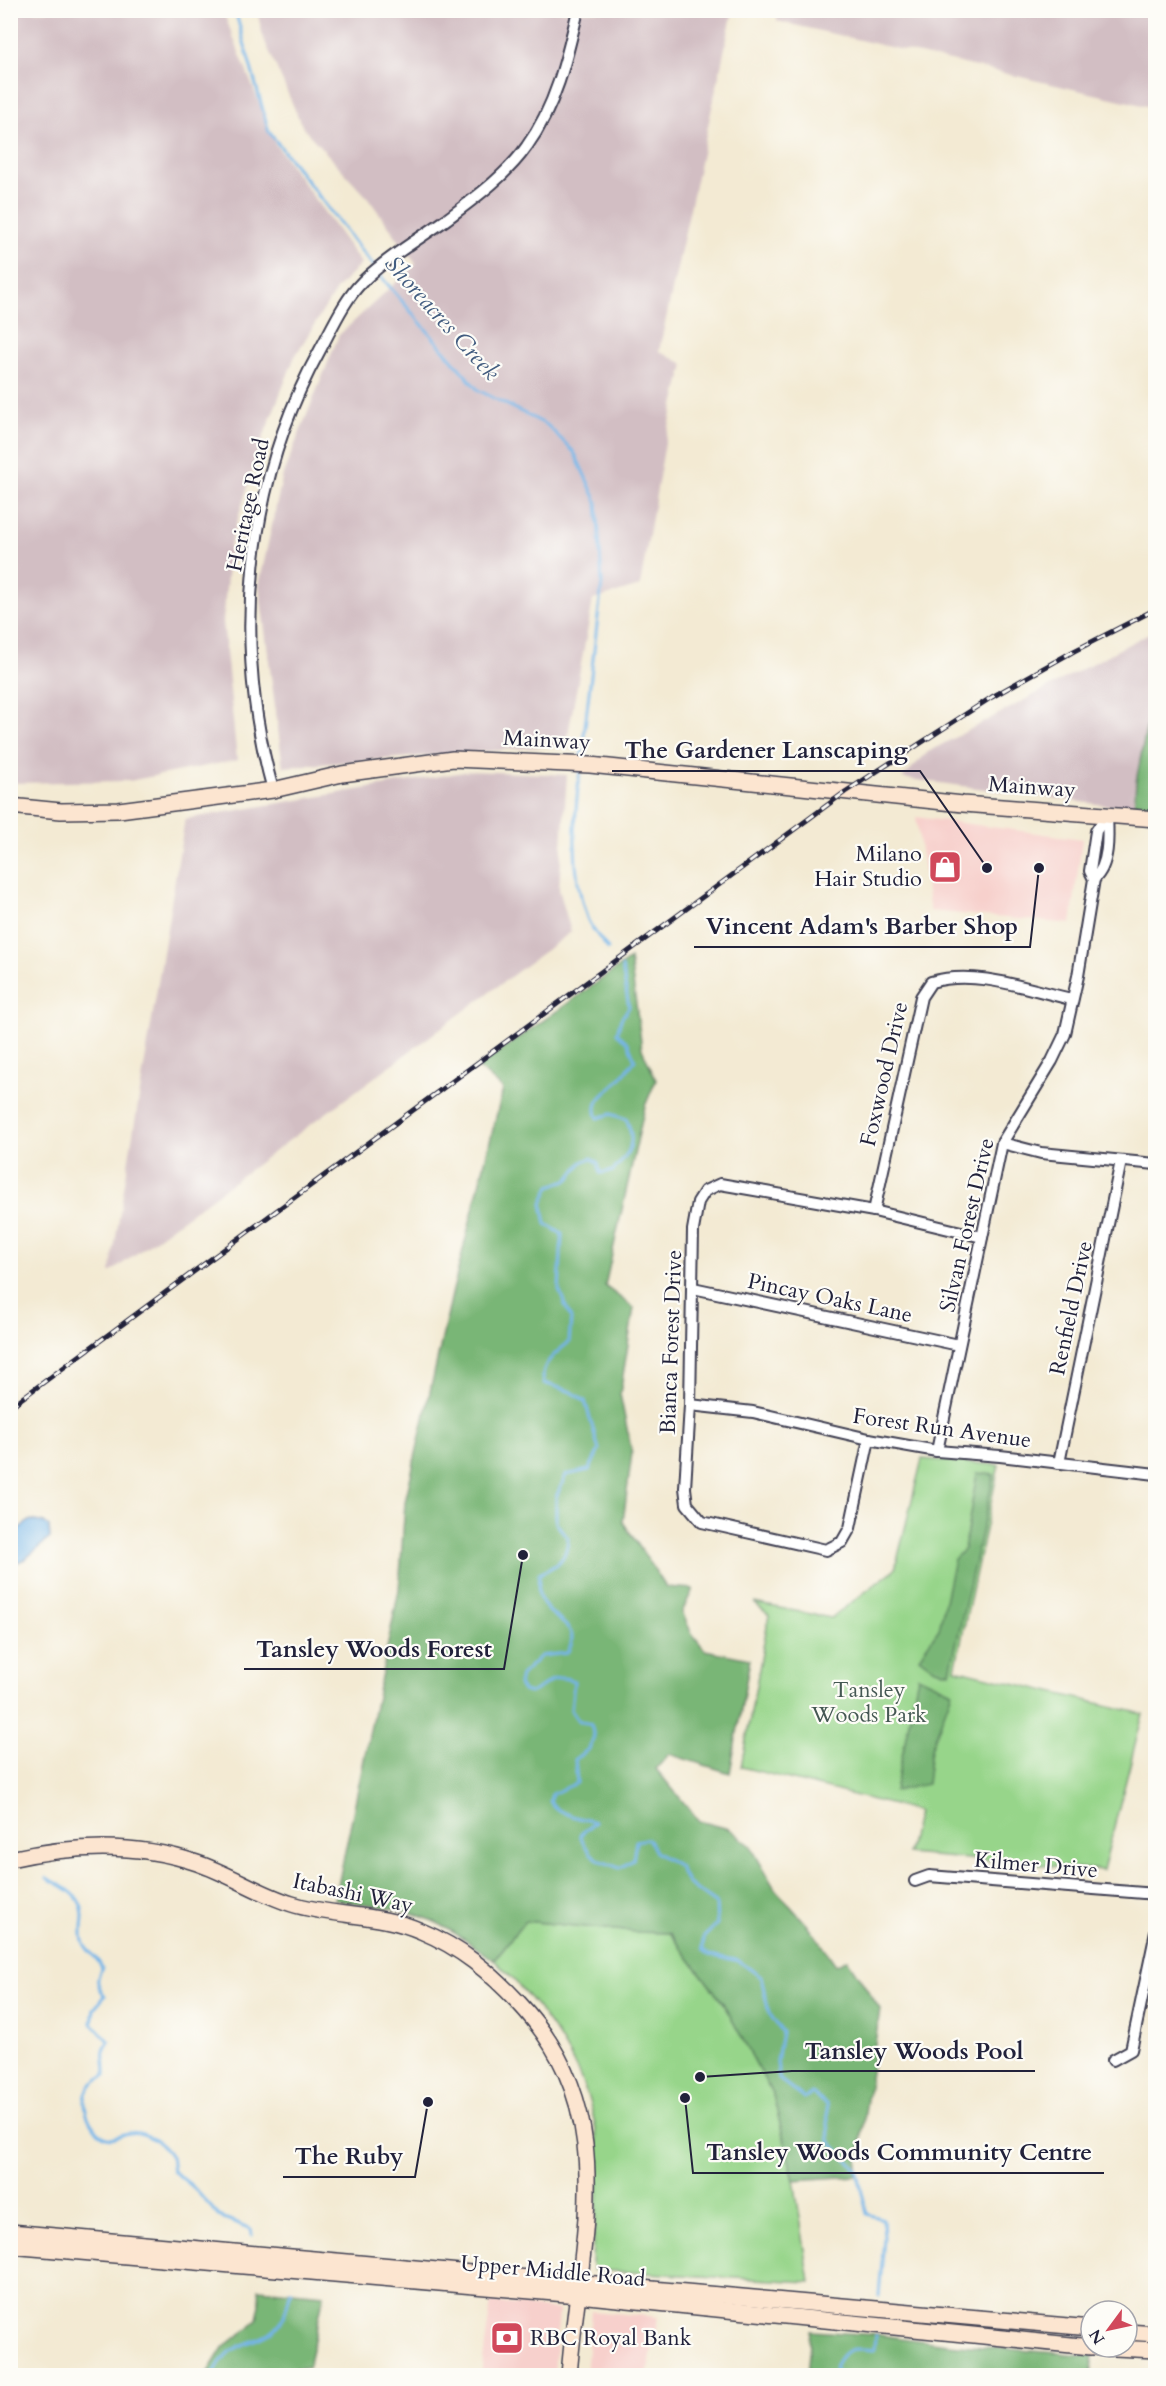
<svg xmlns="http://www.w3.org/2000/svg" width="1166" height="2386" font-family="Cardo,serif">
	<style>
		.built { fill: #f7d0cc }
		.industrial { fill: #d2bec3 }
		.green { fill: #97d58a; stroke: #5c7c62; stroke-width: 1.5 }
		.forest { fill: #79b676; stroke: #4e6c58; stroke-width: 1.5 }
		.water { fill: #74b5e8; stroke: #4b6c92; stroke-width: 1.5 }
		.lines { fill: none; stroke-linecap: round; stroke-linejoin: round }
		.stream { stroke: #74b5e8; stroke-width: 3 }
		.street-casing { stroke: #414052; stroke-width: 14 }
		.secondary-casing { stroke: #414052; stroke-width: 18 }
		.street { stroke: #fff; stroke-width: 10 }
		.secondary { stroke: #fce5d0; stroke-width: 15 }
		.rail-casing { stroke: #22223b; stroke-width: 5 }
		.rail { stroke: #fdfcf7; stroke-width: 3; stroke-dasharray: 9; stroke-linecap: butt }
		.labels { text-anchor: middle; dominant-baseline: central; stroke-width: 4.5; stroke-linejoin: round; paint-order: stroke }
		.street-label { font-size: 22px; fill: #22223b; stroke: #fdfcf7 }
		.poi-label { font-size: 22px; fill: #22223b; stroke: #fdfcf7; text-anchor: end }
		.park-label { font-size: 22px; fill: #455853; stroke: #fdfcf7 }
		.water-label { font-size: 24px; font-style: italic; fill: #435d80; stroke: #fdfcf7 }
		.leader { fill: none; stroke: #22223b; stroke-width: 2 }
		.callout-dot { fill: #22223b; stroke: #fdfcf7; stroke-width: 2 }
		.callout-label { font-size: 24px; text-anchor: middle; font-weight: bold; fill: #22223b; stroke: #fdfcf7; stroke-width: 4.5; stroke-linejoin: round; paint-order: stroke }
	</style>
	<rect width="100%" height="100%" fill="#fdfcf7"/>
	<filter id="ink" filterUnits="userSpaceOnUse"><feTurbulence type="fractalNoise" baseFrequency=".0167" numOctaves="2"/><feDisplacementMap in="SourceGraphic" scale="12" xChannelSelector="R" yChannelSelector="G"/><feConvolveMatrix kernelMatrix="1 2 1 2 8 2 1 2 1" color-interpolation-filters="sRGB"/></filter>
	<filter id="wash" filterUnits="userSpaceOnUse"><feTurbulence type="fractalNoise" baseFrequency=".008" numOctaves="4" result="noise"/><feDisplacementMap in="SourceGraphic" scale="24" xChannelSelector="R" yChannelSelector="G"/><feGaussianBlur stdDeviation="1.35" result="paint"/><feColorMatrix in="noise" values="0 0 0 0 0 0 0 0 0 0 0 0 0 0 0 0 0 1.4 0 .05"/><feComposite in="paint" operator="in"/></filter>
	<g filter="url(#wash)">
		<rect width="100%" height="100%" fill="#f3ead3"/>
		<g class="built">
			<path d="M916 817 1082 839 1071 924 930 911Z"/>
			<path d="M491 2302 559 2310 554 2375H481Z"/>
			<path d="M591 2311 658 2317 647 2375H586Z"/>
		</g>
		<g class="industrial">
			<path d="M10 11H223L275 144 361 263 336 290 295 356 261 443 230 545 223 621 237 760 129 781 11 783Z"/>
			<path d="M257 11H733L659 351 684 364 665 443 640 586 593 600 566 745 283 767 259 585 283 474 339 335 416 264 368 198 303 128 263 37Z"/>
			<path d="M778 11H1155V108L777 21Z"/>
			<path d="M1155 630V679L1136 782 1134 809 902 778 928 752Z"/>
			<path d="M470 771 567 775 559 889 571 932 110 1273 185 819Z"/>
		</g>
		<g class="green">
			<path d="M922 1459 999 1465 955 1669 1143 1714 1103 1870 908 1854 918 1811 741 1767 769 1615 754 1603 831 1618 895 1569Z"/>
			<path d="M525 1921 636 1932 670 1933 723 2003 773 2095 794 2180 810 2282 593 2270C589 2253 598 2214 598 2193 598 2170 599 2147 595 2124 582 2059 541 2005 494 1960Z"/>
		</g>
		<g class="forest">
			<path d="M1155 683V809H1134L1136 782Z"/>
			<path d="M630 959 642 1049 656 1080 645 1106 605 1286 634 1308 620 1394 632 1453 623 1522 666 1587 693 1589 682 1612 691 1632 705 1650 750 1659 730 1773 669 1754 656 1769 699 1821 729 1829 750 1845 775 1889 811 1929 836 1965 847 1959 880 2009 856 2176 794 2180 773 2095 723 2003 670 1933 636 1932 525 1921 494 1960C475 1947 456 1932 435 1922 405 1907 368 1905 335 1900L399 1590 405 1502 453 1290 503 1089 478 1067Z"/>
			<path d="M977 1473 994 1475 950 1672 935 1669 919 1657 939 1629 954 1559 964 1549Z"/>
			<path d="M918 1676 952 1692 931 1749 927 1784 895 1791Z"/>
			<path d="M259 2289 324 2295 308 2367 279 2370 272 2375H206L224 2346 249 2328 257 2319 260 2305Z"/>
			<path d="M811 2331 879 2335 947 2344 1093 2356 1090 2375H807Z"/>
		</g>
		<path class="water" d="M31 1520 44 1523 49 1527 50 1538 25 1559 11 1565V1534Z"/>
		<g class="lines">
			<g class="stream">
				<path d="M235 10 269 132 374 267"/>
				<path d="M378 273 478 390 547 425 574 452 597 502 602 583 581 760"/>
				<path d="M580 770C574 819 570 870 587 918 591 929 601 939 608 949"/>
				<path d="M622 967 629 1007 621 1019 617 1033 628 1043 635 1060C629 1068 623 1076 616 1083 606 1094 590 1100 598 1118L611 1114 626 1119C637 1142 630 1153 613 1171L600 1173 598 1163 591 1158 582 1162 569 1179 550 1186 542 1203 546 1224 562 1234 559 1290 571 1319 569 1342C555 1354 539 1364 544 1383L572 1392 585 1401 599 1450 589 1470 566 1475 556 1497V1523L568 1538C567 1560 558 1565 539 1574 539 1581 537 1592 540 1598 549 1622 585 1623 567 1653L541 1656 521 1675 519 1685 523 1691 530 1693C548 1685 554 1672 574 1681L571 1710 578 1720 591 1725 594 1736 589 1749 575 1759 577 1783 552 1794 550 1801C557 1815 580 1818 595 1822L580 1835C589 1857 598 1861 620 1868L633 1860 636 1841 648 1839 655 1852 679 1866 687 1883 716 1904 717 1924 703 1938V1949L709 1955 739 1961 761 1977 769 2013 782 2032 777 2061 779 2079 804 2098 812 2093 827 2105 829 2140 857 2170 867 2214 883 2219 884 2238 879 2296"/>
				<path d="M47 1878C64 1887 84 1895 83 1918 82 1925 81 1934 83 1941 86 1951 97 1956 102 1968 95 1980 97 1985 105 1996L94 2009 92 2023 109 2042C99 2054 106 2061 105 2075 101 2078 94 2082 90 2086 78 2102 89 2131 107 2137 114 2140 121 2134 129 2133 144 2130 164 2144 171 2157 172 2161 172 2167 173 2171L192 2186 219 2216 251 2229 252 2235"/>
				<path d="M213 2376C231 2333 259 2351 281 2322 286 2314 288 2300 291 2291"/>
				<path d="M839 2376 835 2367C845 2346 853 2348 874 2350L875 2336"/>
			</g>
		</g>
	</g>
	<g filter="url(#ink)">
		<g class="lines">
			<defs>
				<g id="street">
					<path d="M273 790C232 643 246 484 320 350 333 326 344 300 363 281 388 257 419 239 447 219 475 198 507 175 527 146 556 106 567 57 578 10"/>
					<path d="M1094 879C1110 865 1108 835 1107 815"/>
					<path d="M1002 1143 1041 1153 1156 1164"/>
					<path d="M874 1211 921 997 931 982C976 969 1027 989 1071 999"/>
					<path d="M693 1288 959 1345"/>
					<path d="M690 1405 753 1412 869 1439 937 1451 1000 1456 1156 1474"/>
					<path d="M869 1439 850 1528 842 1542 826 1550 702 1522 687 1504 685 1488 690 1405 693 1230 698 1202 705 1191 720 1184 874 1211 982 1237"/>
					<path d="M937 1451 1002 1143 1052 1061 1065 1034 1078 976 1094 879 1090 871 1096 831 1107 815"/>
					<path d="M1059 1463 1121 1161"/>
					<path d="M915 1881 929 1876 1156 1894"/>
					<path d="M1113 2060 1131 2050 1156 1932"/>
				</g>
				<g id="secondary">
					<path d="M10 806 61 811 119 810 273 790 342 774 453 759 590 765 963 804 1156 819"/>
					<path d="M10 1859C72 1845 136 1842 197 1863 230 1874 259 1894 292 1904 334 1917 380 1913 421 1931 460 1947 490 1972 519 2003 624 2115 579 2240 569 2376"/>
					<path d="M10 2232 1091 2328"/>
					<path d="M10 2246 578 2295 1091 2347"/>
					<path d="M1127 2332 1156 2334"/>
					<path d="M1094 2347 1156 2350"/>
				</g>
			</defs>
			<use href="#street" class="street-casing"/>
			<use href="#secondary" class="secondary-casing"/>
			<use href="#street" class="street"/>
			<use href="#secondary" class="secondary"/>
			<defs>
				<path id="rail" d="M10 1407 845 792 992 697 1074 651 1156 609"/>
			</defs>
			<use href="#rail" class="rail-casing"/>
			<use href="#rail" class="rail"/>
		</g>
	</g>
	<defs>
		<symbol id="shop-square" viewBox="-11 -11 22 22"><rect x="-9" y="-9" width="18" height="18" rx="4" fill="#d1495b" stroke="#fdfcf7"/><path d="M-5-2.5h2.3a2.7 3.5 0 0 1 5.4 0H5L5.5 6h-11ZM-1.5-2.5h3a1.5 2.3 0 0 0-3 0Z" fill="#fff"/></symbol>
		<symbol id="bank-square" viewBox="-11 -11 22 22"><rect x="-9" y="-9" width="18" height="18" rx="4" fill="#d1495b" stroke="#fdfcf7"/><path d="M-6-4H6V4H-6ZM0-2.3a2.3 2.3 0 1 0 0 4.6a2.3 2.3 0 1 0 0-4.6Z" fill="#fff"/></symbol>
	</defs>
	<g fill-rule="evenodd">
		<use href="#shop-square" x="926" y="848" width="38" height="38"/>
		<use href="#bank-square" x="488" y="2319" width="38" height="38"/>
	</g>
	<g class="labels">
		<g class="street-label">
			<text transform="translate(248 505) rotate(-78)">Heritage Road</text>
			<text transform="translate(547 740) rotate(3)">Mainway</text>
			<text transform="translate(1032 787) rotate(4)">Mainway</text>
			<text transform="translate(884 1074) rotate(-77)">Foxwood Drive</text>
			<text transform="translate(967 1225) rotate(-77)">Silvan Forest Drive</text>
			<text transform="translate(830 1298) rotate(12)">Pincay Oaks Lane</text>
			<text transform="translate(1071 1308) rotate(-78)">Renfield Drive</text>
			<text transform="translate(671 1342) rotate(-88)">Bianca Forest Drive</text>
			<text transform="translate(942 1428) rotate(8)">Forest Run Avenue</text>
			<text transform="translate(1036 1865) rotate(5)">Kilmer Drive</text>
			<text transform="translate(353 1893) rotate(12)">Itabashi Way</text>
			<text transform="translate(553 2271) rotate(5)">Upper Middle Road</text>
		</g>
		<g class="poi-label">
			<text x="922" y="854">Milano<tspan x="922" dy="25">Hair Studio</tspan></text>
			<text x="530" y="2338" text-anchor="start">RBC Royal Bank</text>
		</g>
		<g class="park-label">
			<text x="869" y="1690">Tansley<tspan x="869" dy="25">Woods Park</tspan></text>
		</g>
		<g class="water-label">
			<text transform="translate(442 318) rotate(48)">Shoreacres Creek</text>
		</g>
	</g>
	<path class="leader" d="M987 868L920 771H612M1039 868L1030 947H694M523 1555L504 1669H244M700 2077L792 2071H1035M685 2098L693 2173H1104M428 2102L415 2177H283"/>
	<g class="callout-dot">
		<circle cx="987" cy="868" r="6"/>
		<circle cx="1039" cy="868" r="6"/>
		<circle cx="523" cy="1555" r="6"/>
		<circle cx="700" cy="2077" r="6"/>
		<circle cx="685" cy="2098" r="6"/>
		<circle cx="428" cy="2102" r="6"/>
	</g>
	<g class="callout-label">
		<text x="766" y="758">The Gardener Lanscaping</text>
		<text x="862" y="934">Vincent Adam's Barber Shop</text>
		<text x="374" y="1657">Tansley Woods Forest</text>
		<text x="914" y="2059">Tansley Woods Pool</text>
		<text x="899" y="2160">Tansley Woods Community Centre</text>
		<text x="349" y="2164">The Ruby</text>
	</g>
	<rect width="1166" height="2386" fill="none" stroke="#fdfcf7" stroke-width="36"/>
	<g transform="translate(1109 2329) rotate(237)"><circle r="28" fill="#fdfcf7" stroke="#a5a5ac" stroke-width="1.5"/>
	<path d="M0-4.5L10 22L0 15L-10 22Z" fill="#d1495b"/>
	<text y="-9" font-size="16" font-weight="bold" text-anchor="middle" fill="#22223b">N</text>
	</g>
</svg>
